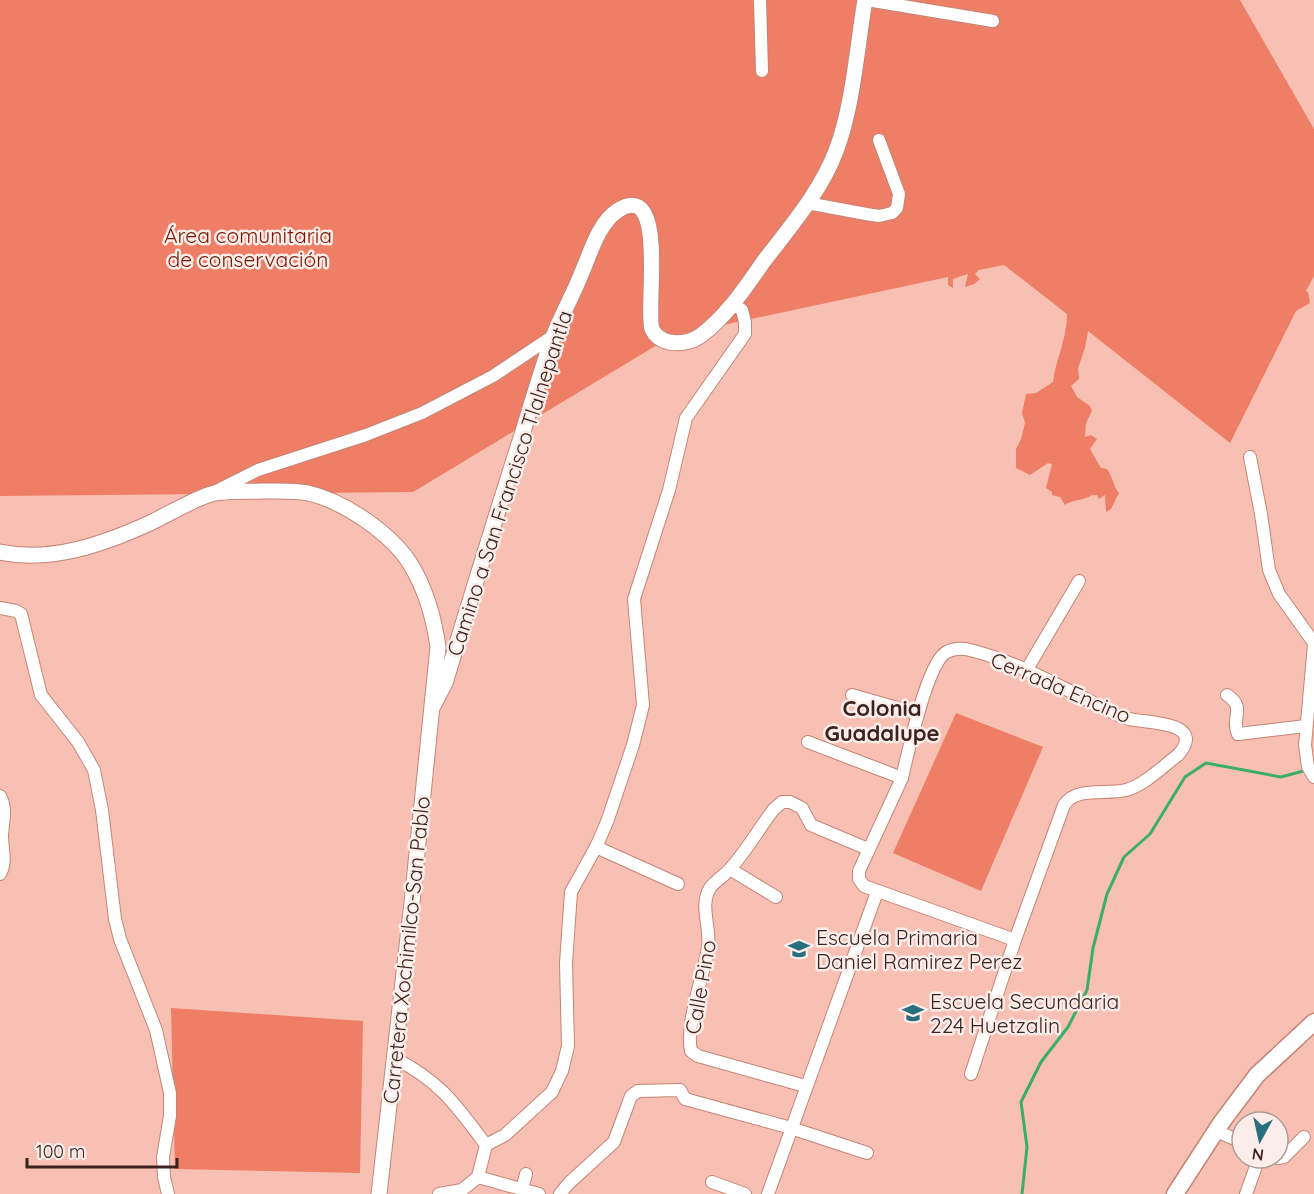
<svg xmlns="http://www.w3.org/2000/svg" width="1314" height="1194" font-family="Quicksand,sans-serif">
	<style>
		.green { fill: #ee7e66 }
		.lines { fill: none; stroke-linecap: round; stroke-linejoin: round }
		.stream { stroke: #3bae69; stroke-width: 3 }
		.minor-casing { stroke: #c58476; stroke-width: 14 }
		.tertiary-casing { stroke: #c58476; stroke-width: 17 }
		.secondary-casing { stroke: #c58476; stroke-width: 19 }
		.minor { stroke: #fff; stroke-width: 12 }
		.tertiary { stroke: #fff; stroke-width: 15 }
		.secondary { stroke: #fff; stroke-width: 16 }
		.labels { text-anchor: middle; dominant-baseline: central; stroke-width: 5; stroke-linejoin: round; paint-order: stroke }
		.park-label { font-size: 21px; fill: #7b1500; stroke: #fbede9 }
		.street-label { font-size: 21px; fill: #3d231d; stroke: #fbede9 }
		.poi-label { font-size: 21px; fill: #3d231d; stroke: #fbede9; text-anchor: start }
		.neighbourhood-label { font-size: 22px; font-weight: bold; fill: #3d231d; stroke: #fbede9 }
	</style>
	<rect width="100%" height="100%" fill="#f8c0b3"/>
	<g class="green">
		<path d="M0 0H1240L1314 129V276L1306 291 1308 292 1310 303 1296 311 1230 443 1088 331 1085 348 1078 368 1079 379 1071 386 1077 397 1090 406 1092 411 1086 423 1085 437 1091 435 1097 439 1090 449 1101 468 1107 469C1113 477 1113 486 1119 493L1111 509 1106 512 1105 495 1099 499 1097 495H1092C1084 501 1073 499 1065 505L1060 497 1052 495V492L1046 488 1052 464 1048 463 1030 475 1016 468V449L1021 439 1025 423 1022 413 1026 394 1036 393 1053 382C1056 358 1067 339 1067 314L1004 265 979 270 975 274 980 279 974 284 965 287 968 274 953 279V288L948 285V277L672 336 413 492 0 496Z"/>
		<path d="M956 713 1043 747 981 891 893 853Z"/>
		<path d="M171 1008 363 1021 360 1173 175 1169Z"/>
	</g>
	<g class="lines">
		<path class="stream" d="M1022 1194 1027 1147 1021 1102 1041 1062 1068 1027 1087 990 1093 948 1107 894 1124 857 1150 834 1185 777 1206 763 1281 777 1307 770"/>
		<defs>
			<g id="minor">
				<path d="M760 0 762 71"/>
				<path d="M867 0 993 21"/>
				<path d="M807 203 866 214 879 216 892 213 897 208 899 194 879 140"/>
				<path d="M1250 457 1261 514 1269 570 1279 594 1314 643"/>
				<path d="M216 491 258 470 366 435 422 413 493 376 553 336"/>
				<path d="M0 608 16 611 21 614 41 695 78 742 94 770 102 810 115 919 120 939 156 1030 170 1093V1116L163 1157 164 1177 168 1194"/>
				<path d="M1314 644 1305 745 1308 767 1314 777"/>
				<path d="M1026 671 1079 581"/>
				<path d="M852 695 918 714"/>
				<path d="M1227 695C1247 708 1230 718 1238 734L1306 726"/>
				<path d="M808 742 902 778 859 871V879L864 886 1015 940"/>
				<path d="M902 778C908 752 926 669 944 654 951 648 963 648 970 650 1015 661 1059 686 1100 706 1109 711 1119 717 1129 719 1145 723 1208 721 1178 755 1163 766 1145 785 1126 790 1106 795 1077 786 1064 805L1015 940 971 1074"/>
				<path d="M0 796C7 808 3 821 2 835 2 849 7 862 0 874"/>
				<path d="M596 847 678 884"/>
				<path d="M730 869 776 897"/>
				<path d="M394 1058C440 1081 456 1105 486 1145"/>
				<path d="M805 1086 698 1056 691 1051C685 1023 704 976 708 947 711 928 699 905 710 888 715 881 724 876 730 869 746 851 759 829 773 810L782 802H790L802 808 811 825 868 849"/>
				<path d="M1216 1131 1242 1142"/>
				<path d="M1278 1158 1284 1157 1304 1137"/>
				<path d="M478 1177 486 1145 505 1135 552 1092 562 1071 568 1046 566 963 571 892 596 847 607 822 633 745 643 705 634 599 669 490 686 418 745 334V322L742 310 733 304"/>
				<path d="M712 1182 745 1194"/>
				<path d="M522 1189 526 1174"/>
				<path d="M439 1194 462 1190 478 1177 539 1194"/>
				<path d="M560 1194 569 1183 614 1142 631 1096 638 1091 680 1090 685 1099 791 1128 867 1153"/>
				<path d="M768 1194 877 892"/>
				<path d="M1246 1194 1259 1158"/>
			</g>
			<g id="tertiary">
				<path d="M0 552C51 563 104 544 150 523 169 514 188 502 208 495 222 490 247 492 262 491 277 491 293 490 308 493 344 501 392 534 411 565 426 590 434 618 438 647L412 902 379 1194"/>
				<path d="M433 706 445 683C469 604 493 525 518 447 530 410 540 373 553 337 561 316 572 297 580 277 590 255 597 225 617 211 669 176 645 310 652 329 655 336 661 340 669 342 680 344 691 342 700 336 727 316 745 288 764 261 790 227 821 191 836 151 853 107 857 47 865 0"/>
			</g>
			<path id="secondary" d="M1175 1194 1221 1123 1257 1075 1314 1022"/>
		</defs>
		<use href="#minor" class="minor-casing"/>
		<use href="#tertiary" class="tertiary-casing"/>
		<use href="#secondary" class="secondary-casing"/>
		<use href="#minor" class="minor"/>
		<use href="#tertiary" class="tertiary"/>
		<use href="#secondary" class="secondary"/>
	</g>
	<defs>
		<symbol id="school-bare" viewBox="-9 -9 18 18"><path d="M0-5L7-2L0 1L-7-2ZM-4 1L0 2.5L4 1V4Q0 6-4 4Z" fill="#2a6f7e" stroke="#fbede9" stroke-width="2.5" paint-order="stroke"/></symbol>
	</defs>
	<g fill-rule="evenodd">
		<use href="#school-bare" x="784" y="934" width="30" height="30"/>
		<use href="#school-bare" x="898" y="998" width="30" height="30"/>
	</g>
	<g class="labels">
		<g class="park-label">
			<text x="248" y="235">Área comunitaria<tspan x="248" dy="24">de conservación</tspan></text>
		</g>
		<g class="street-label">
			<text transform="translate(509 483) rotate(-72)">Camino a San Francisco Tlalnepantla</text>
			<text transform="translate(1061 687) rotate(23)">Cerrada Encino</text>
			<text transform="translate(406 950) rotate(-84)">Carretera Xochimilco-San Pablo</text>
			<text transform="translate(700 987) rotate(-80)">Calle Pino</text>
		</g>
		<g class="poi-label">
			<text x="816" y="937">Escuela Primaria<tspan x="816" dy="24">Daniel Ramirez Perez</tspan></text>
			<text x="930" y="1001">Escuela Secundaria<tspan x="930" dy="24">224 Huetzalin</tspan></text>
		</g>
		<g class="neighbourhood-label">
			<text x="882" y="708">Colonia<tspan x="882" dy="25">Guadalupe</tspan></text>
		</g>
	</g>
	<g transform="translate(1260 1140) rotate(188)"><circle r="28" fill="#fbede9" stroke="#af9c97" stroke-width="1.5"/>
	<path d="M0-4.5L10 22L0 15L-10 22Z" fill="#2a6f7e"/>
	<text y="-9" font-size="16" font-weight="bold" text-anchor="middle" fill="#3d231d">N</text>
	</g>
	<path d="M27 1158v9h150v-9" fill="none" stroke="#3d231d" stroke-width="3"/>
	<text x="36" y="1158" font-size="18" fill="#3d231d" stroke="#fbede9" stroke-width="4.5" paint-order="stroke">100 m</text>
</svg>
